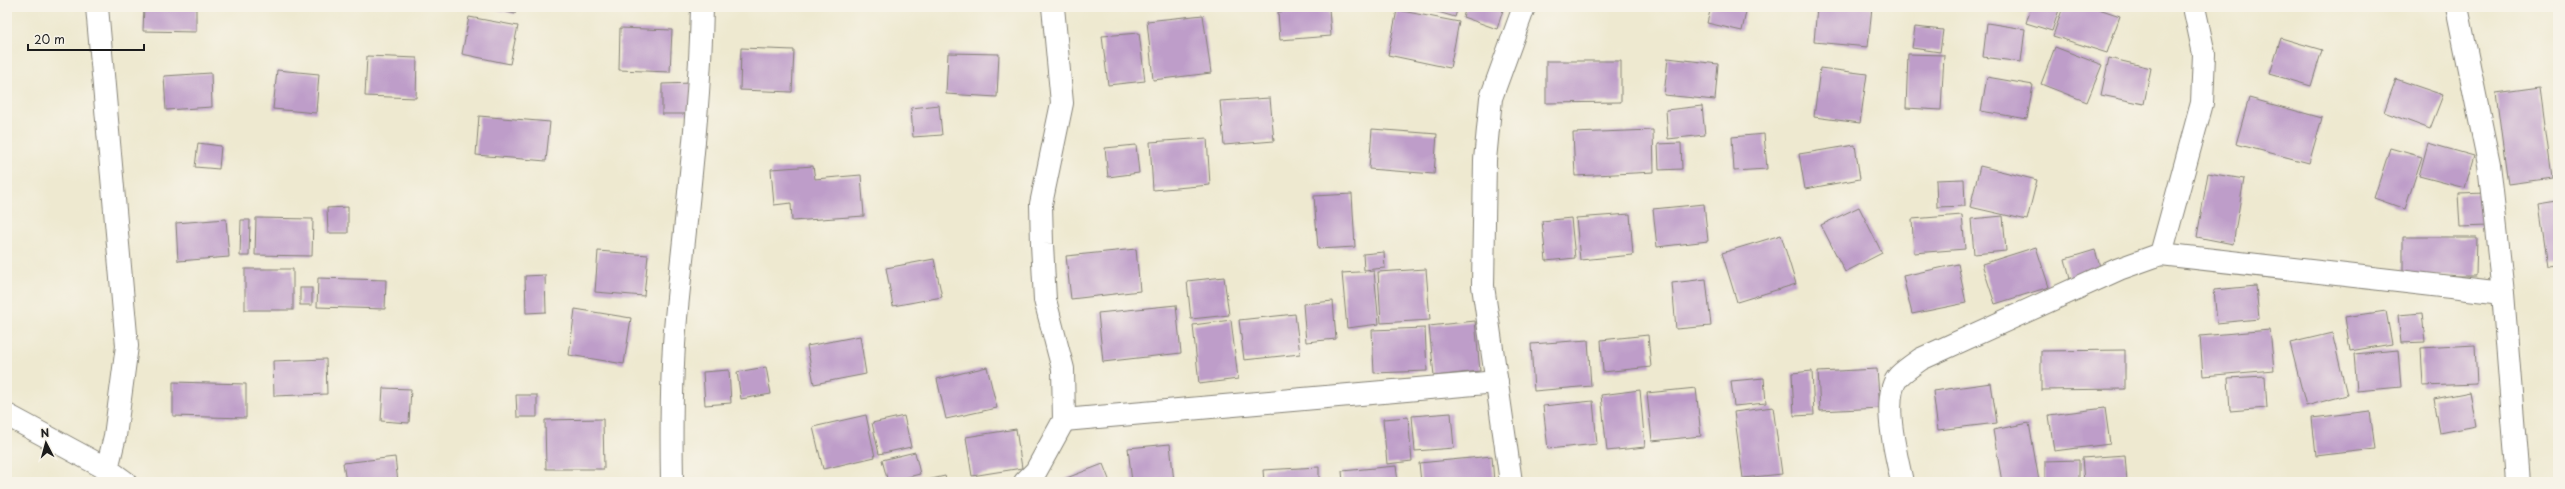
<svg xmlns="http://www.w3.org/2000/svg" width="2565" height="489" font-family="'Playpen Sans',sans-serif">
	<style>
		.building { fill: #be9dc9 }
		.lines { fill: none; stroke-linecap: round; stroke-linejoin: round }
		.minor-casing { stroke: #858276; stroke-width: 24 }
		.minor { stroke: #fff; stroke-width: 22 }
	</style>
	<rect width="100%" height="100%" fill="#f7f3e8"/>
	<filter id="ink" filterUnits="userSpaceOnUse"><feTurbulence type="fractalNoise" baseFrequency=".025" numOctaves="2"/><feDisplacementMap in="SourceGraphic" scale="8" xChannelSelector="R" yChannelSelector="G"/><feConvolveMatrix kernelMatrix="1 2 1 2 8 2 1 2 1" color-interpolation-filters="sRGB"/></filter>
	<filter id="wash" filterUnits="userSpaceOnUse"><feTurbulence type="fractalNoise" baseFrequency=".012" numOctaves="4" result="noise"/><feDisplacementMap in="SourceGraphic" scale="16" xChannelSelector="R" yChannelSelector="G"/><feGaussianBlur stdDeviation="0.9" result="paint"/><feColorMatrix in="noise" values="0 0 0 0 0 0 0 0 0 0 0 0 0 0 0 0 0 1.4 0 .05"/><feComposite in="paint" operator="in"/></filter>
	<g filter="url(#wash)">
		<rect width="100%" height="100%" fill="#eee9d0"/>
		<g id="blocks">
			<g class="building">
				<path d="M144 7H196V32L143 31Z"/>
				<path d="M486 7H516L515 14Z"/>
				<path d="M1421 7H1458L1455 17Z"/>
				<path d="M1466 7H1504L1497 29 1463 17Z"/>
				<path d="M1711 7H1747L1742 31 1707 23Z"/>
				<path d="M1817 7H1872L1868 47 1814 42Z"/>
				<path d="M2031 7H2060L2052 31 2026 23Z"/>
				<path d="M2063 7H2093L2120 16 2107 53 2053 36Z"/>
				<path d="M1329 8 1331 36 1280 40 1278 12Z"/>
				<path d="M1397 10 1459 22 1450 68 1388 55Z"/>
				<path d="M1203 15 1211 73 1153 80 1147 21Z"/>
				<path d="M469 17 518 26 510 64 462 54Z"/>
				<path d="M1987 23 2025 29 2021 62 1983 57Z"/>
				<path d="M1915 27 1943 30 1940 52 1912 48Z"/>
				<path d="M620 28 672 30 670 72 619 70Z"/>
				<path d="M1139 33 1145 81 1108 85 1102 36Z"/>
				<path d="M2281 38 2322 50 2311 86 2270 74Z"/>
				<path d="M2055 47 2102 65 2087 102 2041 84Z"/>
				<path d="M741 48 794 50 792 92 740 90Z"/>
				<path d="M948 53 999 54 997 97 946 94Z"/>
				<path d="M1908 54 1944 55 1941 110 1906 108Z"/>
				<path d="M367 56 417 58 416 98 365 96Z"/>
				<path d="M1668 58 1718 64 1715 100 1664 95Z"/>
				<path d="M2109 58 2151 68 2144 104 2101 95Z"/>
				<path d="M1546 61H1621V102L1546 103Z"/>
				<path d="M1820 68 1867 74 1860 123 1814 117Z"/>
				<path d="M277 70 319 74 316 113 273 109Z"/>
				<path d="M211 73 212 107 166 110 164 76Z"/>
				<path d="M1987 77 2033 85 2027 119 1981 111Z"/>
				<path d="M2396 79 2443 95 2430 129 2384 112Z"/>
				<path d="M693 83 694 114H662V84Z"/>
				<path d="M2540 87 2552 178 2508 184 2496 93Z"/>
				<path d="M1270 98 1274 141 1224 145 1220 101Z"/>
				<path d="M2249 98 2322 118 2309 163 2236 144Z"/>
				<path d="M939 105 942 135 913 137 911 108Z"/>
				<path d="M1702 106 1705 135 1668 139 1666 110Z"/>
				<path d="M479 116 550 122 546 161 476 155Z"/>
				<path d="M1372 129 1437 134 1434 174 1369 169Z"/>
				<path d="M1653 130 1654 172 1575 176 1573 133Z"/>
				<path d="M1764 134 1767 169 1734 171 1732 137Z"/>
				<path d="M1207 138 1210 185 1153 190 1150 142Z"/>
				<path d="M198 143 221 146 219 169 195 167Z"/>
				<path d="M1681 143 1682 169 1659 170 1658 144Z"/>
				<path d="M2428 143 2474 156 2465 188 2419 176Z"/>
				<path d="M1136 145 1139 173 1108 177 1105 148Z"/>
				<path d="M1855 145 1860 179 1805 189 1799 154Z"/>
				<path d="M2390 148 2422 157 2405 209 2374 198Z"/>
				<path d="M813 166 815 179 861 175 864 216 792 221 791 203 774 205 771 169Z"/>
				<path d="M1980 166 2037 180 2027 220 1970 207Z"/>
				<path d="M2208 173 2244 179 2233 244 2197 237Z"/>
				<path d="M1964 179 1965 206 1937 207 1936 180Z"/>
				<path d="M2486 193 2488 226 2460 227 2458 194Z"/>
				<path d="M1352 194 1355 247 1318 249 1314 196Z"/>
				<path d="M2558 201V266L2548 267 2539 204Z"/>
				<path d="M1704 204 1708 241 1657 247 1653 209Z"/>
				<path d="M348 207V233H328L327 208Z"/>
				<path d="M1859 207 1882 253 1845 272 1821 225Z"/>
				<path d="M1630 214 1633 255 1580 260 1576 218Z"/>
				<path d="M1962 215 1965 249 1914 253 1912 219Z"/>
				<path d="M2003 216 2006 251 1974 254 1971 219Z"/>
				<path d="M256 218 313 219 312 256 255 255Z"/>
				<path d="M1571 218 1575 258 1546 261 1542 221Z"/>
				<path d="M226 219 229 257 178 261 176 223Z"/>
				<path d="M241 220H250L249 256H240Z"/>
				<path d="M1781 235 1796 284 1737 302 1722 253Z"/>
				<path d="M2403 237H2477L2476 276H2403Z"/>
				<path d="M2036 247 2049 287 1995 304 1982 264Z"/>
				<path d="M1136 249 1140 291 1071 299 1066 256Z"/>
				<path d="M2095 250 2101 270 2070 279 2065 259Z"/>
				<path d="M598 251 648 255 644 296 595 292Z"/>
				<path d="M1384 252 1385 268 1364 270 1363 254Z"/>
				<path d="M934 259 942 297 893 306 886 268Z"/>
				<path d="M1958 264 1966 303 1912 314 1903 276Z"/>
				<rect x="245" y="269" width="48" height="41"/>
				<path d="M1426 269 1430 320 1381 323 1378 272Z"/>
				<path d="M1374 271 1379 324 1347 328 1342 273Z"/>
				<path d="M545 275 546 312 526 313 525 276Z"/>
				<path d="M1224 277 1229 315 1191 319 1187 281Z"/>
				<path d="M318 278 386 280 385 309 317 307Z"/>
				<path d="M1706 279 1711 326 1676 329 1672 283Z"/>
				<path d="M2256 286 2259 319 2217 323 2214 290Z"/>
				<rect x="300" y="288" width="12" height="17"/>
				<path d="M1333 301 1336 339 1306 342 1303 304Z"/>
				<path d="M1176 305 1181 353 1103 362 1098 313Z"/>
				<path d="M575 309 631 318 624 364 569 355Z"/>
				<path d="M2386 311 2392 344 2350 351 2345 317Z"/>
				<path d="M2422 313 2425 342 2401 343 2398 315Z"/>
				<path d="M1295 314 1300 354 1244 360 1239 320Z"/>
				<path d="M1231 320 1238 379 1199 384 1193 325Z"/>
				<path d="M1475 321 1480 371 1434 376 1429 326Z"/>
				<path d="M1425 328 1427 371 1374 373 1372 330Z"/>
				<path d="M2270 330 2274 370 2203 376 2200 336Z"/>
				<path d="M2332 333 2347 395 2306 406 2290 343Z"/>
				<path d="M1648 335 1651 367 1603 372 1601 340Z"/>
				<path d="M860 336 866 374 814 384 807 346Z"/>
				<path d="M1588 340 1591 386 1534 391 1531 344Z"/>
				<path d="M2475 345 2477 384 2423 386 2421 348Z"/>
				<path d="M2125 350V389L2041 390V351Z"/>
				<path d="M2398 350 2401 387 2357 391 2354 354Z"/>
				<path d="M326 359 327 394 274 396 273 361Z"/>
				<path d="M766 367 771 394 741 399 737 372Z"/>
				<path d="M987 367 997 408 946 419 937 379Z"/>
				<path d="M1877 369 1880 408 1820 411 1818 372Z"/>
				<path d="M729 370 731 403 705 405 703 372Z"/>
				<path d="M1812 371 1814 415 1794 416 1792 373Z"/>
				<path d="M2265 376 2267 408 2230 411 2228 378Z"/>
				<path d="M1764 378 1766 403 1734 406 1731 381Z"/>
				<path d="M173 382 246 384V418L173 416Z"/>
				<path d="M1991 383 1997 423 1938 430 1933 391Z"/>
				<path d="M383 388 411 389 409 423 381 421Z"/>
				<path d="M1696 388 1701 436 1652 441 1647 393Z"/>
				<path d="M1640 390 1645 447 1607 451 1601 395Z"/>
				<path d="M2470 392 2476 426 2440 433 2434 399Z"/>
				<path d="M516 395H537V417H517Z"/>
				<path d="M1593 401 1597 444 1548 449 1543 406Z"/>
				<path d="M1773 407 1782 474 1743 478 1734 412Z"/>
				<path d="M2105 408 2110 444 2054 451 2049 415Z"/>
				<path d="M2370 411 2375 449 2316 456 2312 418Z"/>
				<path d="M1451 413 1454 448 1415 451 1412 416Z"/>
				<path d="M866 415 875 457 823 469 813 427Z"/>
				<path d="M904 416 911 447 879 454 872 423Z"/>
				<path d="M1408 417 1412 461 1387 464 1383 419Z"/>
				<path d="M603 419 604 469H546L545 420Z"/>
				<path d="M2029 423 2039 481 2002 482 1993 430Z"/>
				<path d="M1016 429 1022 468 972 476 966 437Z"/>
				<path d="M1170 444 1174 482H1132L1128 448Z"/>
				<path d="M915 452 920 474 888 482 882 460Z"/>
				<path d="M2125 455 2127 482H2084L2082 458Z"/>
				<path d="M1492 456 1494 482H1421L1419 463Z"/>
				<path d="M395 457 398 482H346L343 463Z"/>
				<path d="M2079 460V482H2045V461Z"/>
				<path d="M1103 464 1110 482H1066L1064 479Z"/>
				<path d="M1396 466 1398 482H1343L1342 471Z"/>
				<path d="M1319 467V482H1264L1263 470Z"/>
				<path d="M945 476 947 482H923V481Z"/>
			</g>
		</g>
	</g>
	<g filter="url(#ink)">
		<use href="#blocks" fill-opacity="0" stroke="#858276" stroke-width="1"/>
		<g class="lines">
			<defs>
				<g id="minor">
					<path d="M97 7 127 346 115 436 107 469 125 482"/>
					<path d="M2457 7 2489 164 2503 293 2518 482"/>
					<path d="M2161 254 2503 293"/>
					<path d="M7 415 107 469"/>
					<path d="M1064 420 1497 382"/>
					<path d="M672 482C671 428 671 373 676 318 686 214 700 112 702 7"/>
					<path d="M1025 482 1036 471 1064 420 1063 369 1045 300 1042 244 1041 204 1062 103 1053 7"/>
					<path d="M1511 482 1483 286 1485 160 1491 98 1524 7"/>
					<path d="M1902 482C1897 458 1880 396 1899 376 1905 370 1914 364 1921 359L2119 269 2161 254 2202 103 2204 54 2194 7"/>
				</g>
			</defs>
			<use href="#minor" class="minor-casing"/>
			<use href="#minor" class="minor"/>
		</g>
	</g>
	<rect width="2565" height="489" fill="none" stroke="#f7f3e8" stroke-width="24"/>
	<g transform="translate(46 443) rotate(354)" stroke="#f7f3e8" stroke-width="3" paint-order="stroke">
	<path d="M0-3L7 15L0 10L-7 15Z" fill="#1c1c1c"/>
	<text y="-6" font-size="11" font-weight="bold" text-anchor="middle" fill="#1c1c1c">N</text>
	</g>
	<path d="M28 44v6h116v-6" fill="none" stroke="#1c1c1c" stroke-width="2"/>
	<text x="34" y="44" font-size="12" fill="#1c1c1c" stroke="#f7f3e8" stroke-width="3" paint-order="stroke">20 m</text>
</svg>
